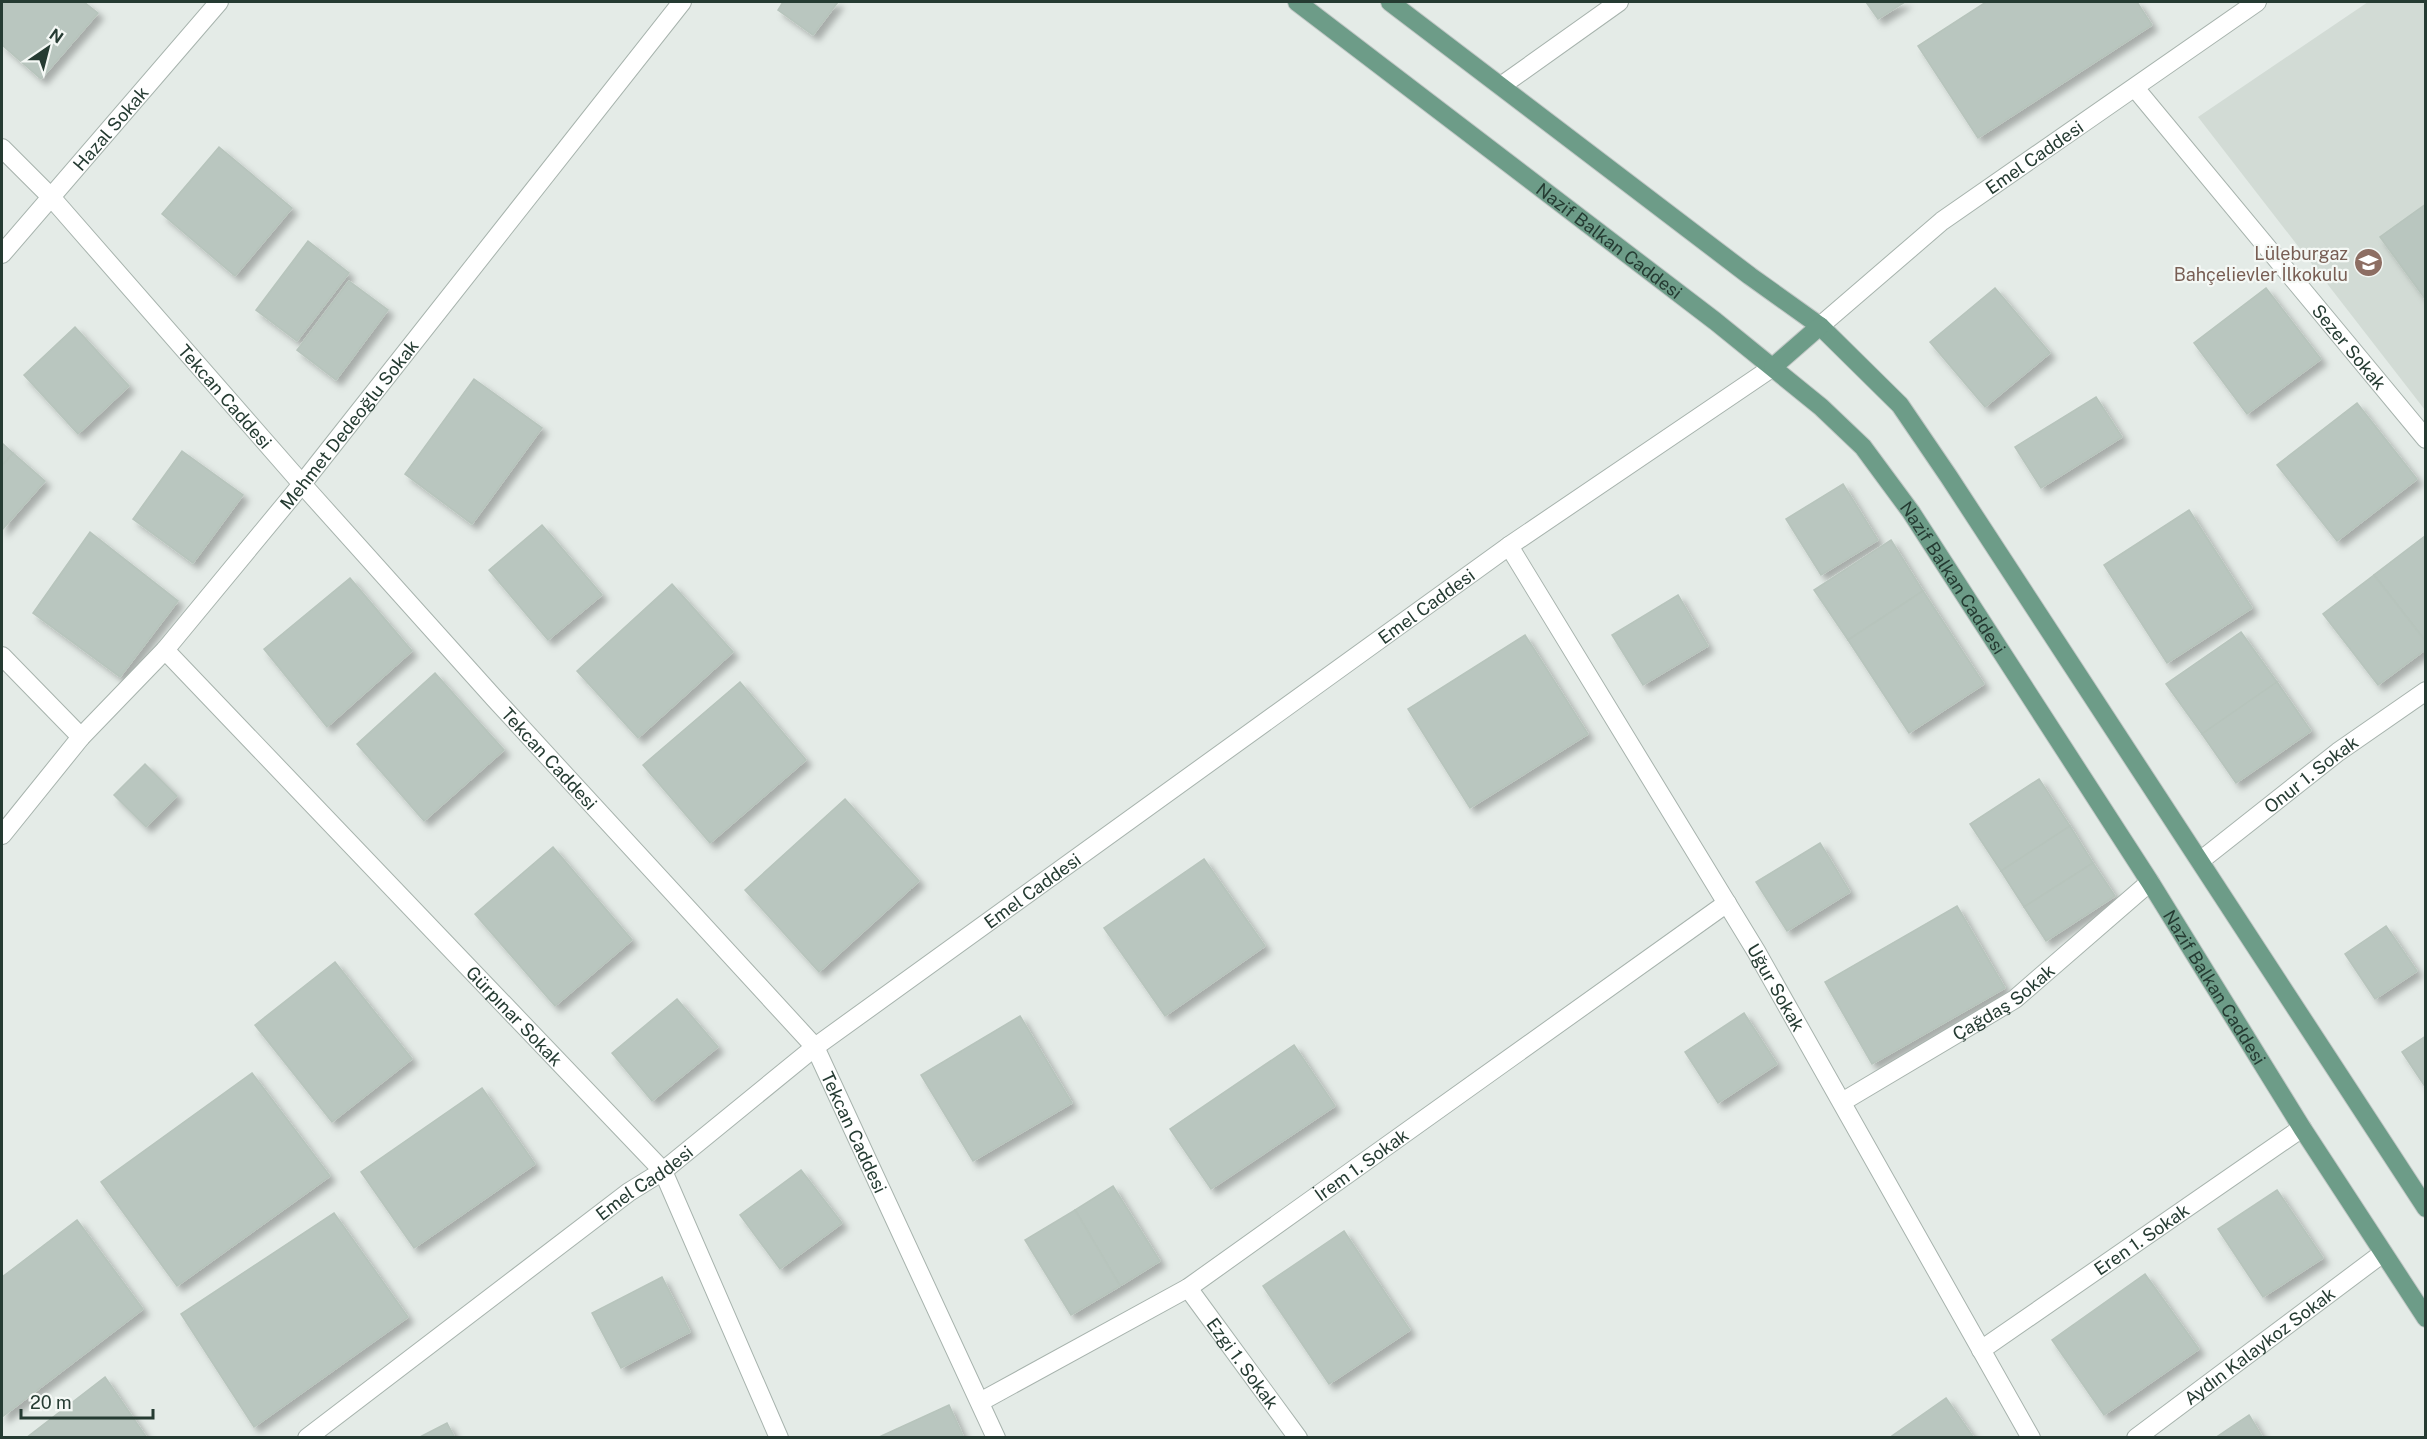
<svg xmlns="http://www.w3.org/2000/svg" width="2427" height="1439" font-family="'Public Sans',sans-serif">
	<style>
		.built { fill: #d2dbd5 }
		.building { fill: #b9c6bf; stroke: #b7c4bc; stroke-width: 1.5; filter: url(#shadow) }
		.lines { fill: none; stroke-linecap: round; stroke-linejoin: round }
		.minor-casing { stroke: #a7b3ad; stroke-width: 20 }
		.major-casing { stroke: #c2c8c6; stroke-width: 20 }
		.minor { stroke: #fff; stroke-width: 18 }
		.major { stroke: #6d9c88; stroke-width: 18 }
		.labels { text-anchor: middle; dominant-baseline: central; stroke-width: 4.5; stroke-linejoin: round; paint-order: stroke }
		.street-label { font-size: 18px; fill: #253b32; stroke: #f4f8f5 }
		.education-label { font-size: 18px; fill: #785e54; stroke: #f4f8f5; text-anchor: end }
	</style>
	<defs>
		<filter id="shadow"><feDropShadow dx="5.5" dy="5.5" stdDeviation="3" flood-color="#0004"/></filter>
	</defs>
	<rect width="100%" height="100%" fill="#e4ebe7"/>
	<path class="built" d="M2368 2H2425V410L2198 117Z"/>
	<g class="building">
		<path d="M2 2H84L98 13 41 79 2 45Z"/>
		<path d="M783 2H838L813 35 778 10Z"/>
		<path d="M1866 2H1905L1878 19Z"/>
		<path d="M1986 2H2137L2152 25 1978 138 1918 46Z"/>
		<path d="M219 147 292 208 235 276 162 214Z"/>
		<path d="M2426 204V300L2380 237Z"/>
		<path d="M308 241 349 273 297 341 256 310Z"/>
		<path d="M349 281 388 310 336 380 297 350Z"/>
		<path d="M1995 288 2050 353 1985 407 1930 342Z"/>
		<path d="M2266 288 2321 359 2247 414 2194 343Z"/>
		<path d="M75 327 129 386 78 434 24 375Z"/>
		<path d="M474 379 542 428 472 524 405 474Z"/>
		<path d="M2096 397 2122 437 2041 488 2015 447Z"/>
		<path d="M2357 403 2417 479 2337 541 2277 465Z"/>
		<path d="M2 443 13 453 2 466Z"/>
		<path d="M182 451 243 495 193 563 133 519Z"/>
		<path d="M13 453 45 481 2 530V466Z"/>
		<path d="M1843 484 1878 540 1821 575 1786 519Z"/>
		<path d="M2189 510 2252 608 2167 663 2104 565Z"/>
		<path d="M542 525 602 595 548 640 489 570Z"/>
		<path d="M90 532 178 601 120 677 33 613Z"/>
		<path d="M2425 536 2426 537V642L2374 575Z"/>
		<path d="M1891 540 1923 591 1848 640 1814 590Z"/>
		<path d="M2374 575 2426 642V649L2378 685 2323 614Z"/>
		<path d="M350 578 412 651 327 727 264 649Z"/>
		<path d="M672 584 733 652 638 738 577 671Z"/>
		<path d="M1923 591 1984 684 1909 733 1848 640Z"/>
		<path d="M1678 595 1708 646 1643 685 1612 635Z"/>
		<path d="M2241 632 2277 682 2202 734 2166 684Z"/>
		<path d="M1525 635 1588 734 1470 808 1408 709Z"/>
		<path d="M435 673 504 750 424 821 357 744Z"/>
		<path d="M740 682 806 760 710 843 643 765Z"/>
		<path d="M2277 682 2311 731 2236 783 2202 734Z"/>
		<path d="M145 764 177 796 146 827 114 795Z"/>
		<path d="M2039 779 2070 826 2001 871 1970 824Z"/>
		<path d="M845 799 919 881 819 972 745 890Z"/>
		<path d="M2070 826 2093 863 2024 907 2001 871Z"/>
		<path d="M1820 843 1850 892 1787 931 1756 882Z"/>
		<path d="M553 847 632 940 555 1006 475 914Z"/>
		<path d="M1204 859 1265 946 1165 1016 1104 928Z"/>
		<path d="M2093 863 2115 896 2046 941 2024 907Z"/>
		<path d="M1957 906 2005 988 1872 1064 1825 982Z"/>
		<path d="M2386 926 2417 971 2375 999 2345 954Z"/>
		<path d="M335 962 412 1059 332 1122 255 1025Z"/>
		<path d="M677 999 718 1047 652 1101 612 1053Z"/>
		<path d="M1744 1013 1777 1064 1718 1103 1685 1052Z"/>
		<path d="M1020 1016 1072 1103 973 1161 921 1075Z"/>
		<path d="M2426 1036V1088L2402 1052Z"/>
		<path d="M1294 1045 1335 1106 1211 1189 1170 1129Z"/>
		<path d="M252 1073 330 1176 177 1286 101 1182Z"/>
		<path d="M482 1088 535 1164 414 1248 361 1172Z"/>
		<path d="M801 1170 842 1223 780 1269 740 1215Z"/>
		<path d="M1113 1186 1160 1261 1120 1286 1075 1210Z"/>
		<path d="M2277 1190 2323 1258 2263 1297 2218 1229Z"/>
		<path d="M1075 1210 1120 1286 1071 1315 1025 1240Z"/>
		<path d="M334 1213 408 1317 254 1427 181 1314Z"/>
		<path d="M77 1220 143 1309 2 1417V1277Z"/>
		<path d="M1344 1231 1410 1330 1329 1384 1263 1286Z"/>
		<path d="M2145 1274 2199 1349 2104 1415 2052 1340Z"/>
		<path d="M662 1277 690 1332 621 1368 592 1313Z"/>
		<path d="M105 1377 147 1438H26Z"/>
		<path d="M1946 1398 1974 1438H1889Z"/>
		<path d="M949 1405 964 1438H877Z"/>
		<path d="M2249 1415 2263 1438H2215Z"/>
		<path d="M447 1423 455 1438H418Z"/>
	</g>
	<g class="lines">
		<defs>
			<g id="minor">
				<path d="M1501 86 1619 2"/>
				<path id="s1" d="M2135 88 2426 439"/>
				<path id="s2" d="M2 148 51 197 302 484 495 699 815 1047 996 1438"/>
				<path id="s3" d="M2 254 219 2"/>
				<path id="s4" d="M1820 326 1942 221 2257 2"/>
				<path id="s5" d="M1509 546 1756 951 2031 1438"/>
				<path id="s6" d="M165 650 663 1171 779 1438"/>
				<path d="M2 656 81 737"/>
				<path id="s7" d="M2 835 81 737 165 650 302 484 682 2"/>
				<path id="s8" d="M2200 861 2338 752 2426 691"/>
				<path id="s9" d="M1842 1102 2015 999 2150 882"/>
				<path id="s10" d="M1188 1288 1298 1438"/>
				<path id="s11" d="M1981 1350 2302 1128"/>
				<path id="s12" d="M980 1402 1188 1288 1727 903"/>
				<path id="s13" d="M307 1438 629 1192 663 1171 815 1047 1509 546 1773 367"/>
				<path id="s14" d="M2136 1438 2383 1253"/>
			</g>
			<g id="major">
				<path id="s15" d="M1297 2 1715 321 1821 407 1863 447 1911 512 2150 882 2302 1128 2426 1318"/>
				<path d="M1390 2 1750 276 1820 326 1900 405 1949 477 2426 1208"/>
				<path d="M1773 367 1820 326"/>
			</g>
		</defs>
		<use href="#minor" class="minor-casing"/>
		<use href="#major" class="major-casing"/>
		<use href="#minor" class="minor"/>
		<use href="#major" class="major"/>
	</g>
	<defs>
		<symbol id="school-disc" viewBox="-11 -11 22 22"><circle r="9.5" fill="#8d6e63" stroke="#f4f8f5"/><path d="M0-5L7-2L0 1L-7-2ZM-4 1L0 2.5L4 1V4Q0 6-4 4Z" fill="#fff"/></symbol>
	</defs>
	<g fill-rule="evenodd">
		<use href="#school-disc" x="2352" y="246" width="33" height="33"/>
	</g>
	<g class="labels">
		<g class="street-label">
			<text stroke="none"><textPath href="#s3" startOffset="166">Hazal Sokak</textPath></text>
			<text stroke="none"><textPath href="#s4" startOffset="273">Emel Caddesi</textPath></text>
			<text stroke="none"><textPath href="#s15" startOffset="393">Nazif Balkan Caddesi</textPath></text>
			<text stroke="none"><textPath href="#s1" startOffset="336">Sezer Sokak</textPath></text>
			<text stroke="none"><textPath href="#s2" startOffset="334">Tekcan Caddesi</textPath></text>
			<text stroke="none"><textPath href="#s7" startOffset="538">Mehmet Dedeoğlu Sokak</textPath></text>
			<text stroke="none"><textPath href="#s15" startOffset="879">Nazif Balkan Caddesi</textPath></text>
			<text stroke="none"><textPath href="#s13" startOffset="1395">Emel Caddesi</textPath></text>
			<text stroke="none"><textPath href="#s2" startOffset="820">Tekcan Caddesi</textPath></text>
			<text stroke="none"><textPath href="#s8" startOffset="141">Onur 1. Sokak</textPath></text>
			<text stroke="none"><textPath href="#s13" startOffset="909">Emel Caddesi</textPath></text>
			<text stroke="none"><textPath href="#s5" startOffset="516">Uğur Sokak</textPath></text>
			<text stroke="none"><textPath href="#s15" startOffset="1365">Nazif Balkan Caddesi</textPath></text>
			<text stroke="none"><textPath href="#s9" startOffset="190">Çağdaş Sokak</textPath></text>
			<text stroke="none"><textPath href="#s6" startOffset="506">Gürpınar Sokak</textPath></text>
			<text stroke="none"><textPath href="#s2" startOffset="1306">Tekcan Caddesi</textPath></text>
			<text stroke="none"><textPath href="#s12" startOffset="450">İrem 1. Sokak</textPath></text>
			<text stroke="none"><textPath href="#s13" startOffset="423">Emel Caddesi</textPath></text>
			<text stroke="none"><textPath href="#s11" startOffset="195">Eren 1. Sokak</textPath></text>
			<text stroke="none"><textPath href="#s14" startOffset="154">Aydın Kalaykoz Sokak</textPath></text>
			<text stroke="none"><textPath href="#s10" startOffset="93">Ezgi 1. Sokak</textPath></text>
		</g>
		<g class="education-label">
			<text x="2348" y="253">Lüleburgaz<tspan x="2348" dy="21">Bahçelievler İlkokulu</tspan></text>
		</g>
	</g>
	<rect width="2427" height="1439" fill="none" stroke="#253b32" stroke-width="6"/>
	<g transform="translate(48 48) rotate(35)" stroke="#f4f8f5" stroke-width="4.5" paint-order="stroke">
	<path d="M0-4.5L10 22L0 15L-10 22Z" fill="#253b32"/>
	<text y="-9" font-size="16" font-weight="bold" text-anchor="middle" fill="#253b32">N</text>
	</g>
	<path d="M21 1409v9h132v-9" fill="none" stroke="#253b32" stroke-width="3"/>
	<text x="30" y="1409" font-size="18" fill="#253b32" stroke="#f4f8f5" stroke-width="4.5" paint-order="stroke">20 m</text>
</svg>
